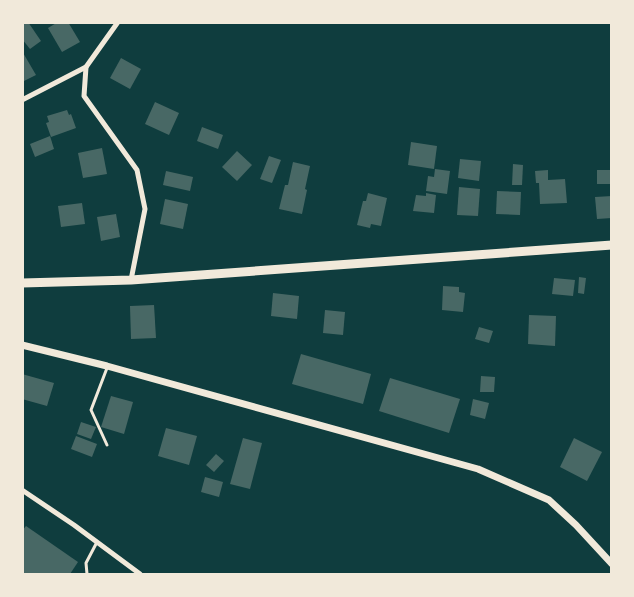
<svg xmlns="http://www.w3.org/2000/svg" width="634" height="597" font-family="'IBM Plex Serif',serif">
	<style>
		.building { fill: #486865 }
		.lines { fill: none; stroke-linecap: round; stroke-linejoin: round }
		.service { stroke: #f1e9da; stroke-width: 3 }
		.minor { stroke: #f1e9da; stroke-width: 5 }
		.tertiary { stroke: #f1e9da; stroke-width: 7 }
		.primary { stroke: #f1e9da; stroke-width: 9 }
	</style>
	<rect width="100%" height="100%" fill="#0f3d3e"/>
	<g class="building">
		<path d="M22 22H28L41 41 30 49 22 39Z"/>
		<path d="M58 22H68L80 42 62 52 48 28Z"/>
		<path d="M22 51 36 75 22 82Z"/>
		<path d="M121 58 141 69 130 89 110 78Z"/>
		<path d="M155 102 179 113 169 135 145 124Z"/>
		<path d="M67 110 69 115 71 114 76 128 51 137 46 123 49 122 47 116Z"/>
		<path d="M202 127 223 135 218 149 197 141Z"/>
		<path d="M50 136 54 149 35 157 30 144Z"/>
		<path d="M411 142 437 146 434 169 408 165Z"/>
		<path d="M102 148 107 174 83 178 78 153Z"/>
		<path d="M237 151 252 165 237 181 222 167Z"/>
		<path d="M269 156 281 160 272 183 260 179Z"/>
		<path d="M460 159 481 161 479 181 458 178Z"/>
		<path d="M293 162 310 166 305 189 307 190 302 214 279 209 285 185H288Z"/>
		<path d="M513 164 523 165 522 185H512Z"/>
		<path d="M435 169 450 171 447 194 426 191 428 176 434 177Z"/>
		<path d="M548 170V180L565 179 567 203 540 204 539 183H536L535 171Z"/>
		<rect x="597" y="170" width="15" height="14"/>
		<path d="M166 171 193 177 190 191 163 185Z"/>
		<path d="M459 187 480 189 478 216 457 215Z"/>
		<path d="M497 191 521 192 520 215 496 214Z"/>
		<path d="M368 193 387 198 381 226 371 224 370 228 357 225 363 201H366Z"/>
		<path d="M426 193 436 195 434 213 413 211 416 195 426 196Z"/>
		<path d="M612 196V218L597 219 595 197Z"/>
		<path d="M165 199 188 204 183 229 160 224Z"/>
		<path d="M82 203 85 224 61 227 58 206Z"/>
		<path d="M116 214 120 237 101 241 97 217Z"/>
		<path d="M579 277 586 278 584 294 578 293Z"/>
		<path d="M554 278 575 280 573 296 552 294Z"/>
		<path d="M443 286 459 287V292L465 293 463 312 442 310Z"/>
		<path d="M273 293 299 296 297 319 271 316Z"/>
		<path d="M154 305 156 338 131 339 130 306Z"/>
		<path d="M325 310 345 312 343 335 323 333Z"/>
		<path d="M529 315 556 316 555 346 528 344Z"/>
		<path d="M479 327 493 331 489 343 475 339Z"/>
		<path d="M301 354 371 374 363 404 292 384Z"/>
		<path d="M22 374 54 383 47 406 22 399Z"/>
		<path d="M481 376 495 377 494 392H480Z"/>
		<path d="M390 378 460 399 449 433 379 411Z"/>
		<path d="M111 396 133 402 124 434 101 427Z"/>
		<path d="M473 399 489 403 485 419 470 415Z"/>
		<path d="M81 422 96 427 91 439 77 434Z"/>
		<path d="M166 428 197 436 189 465 158 456Z"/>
		<path d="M76 436 97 444 92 457 71 449Z"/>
		<path d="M243 438 262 443 250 489 230 484Z"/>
		<path d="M574 438 602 452 587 481 560 467Z"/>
		<path d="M216 454 224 461 214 472 206 465Z"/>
		<path d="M205 477 223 482 219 497 201 492Z"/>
		<path d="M26 526 78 562 70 574H22V531Z"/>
	</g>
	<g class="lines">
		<g class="service">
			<path d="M107 368 91 410 107 445"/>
			<path d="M87 574 86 563 97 542"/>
		</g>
		<g class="minor">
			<path d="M118 22 86 67 84 96 137 170 145 209 131 280"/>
			<path d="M22 100 86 67"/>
			<path d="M22 490 74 525 140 574"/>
		</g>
		<path class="tertiary" d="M22 345 107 366 478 469 549 500 576 525 612 564"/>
		<path class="primary" d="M22 283 131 280 612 245"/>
	</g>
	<rect width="634" height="597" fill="none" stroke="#f1e9da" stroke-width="48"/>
</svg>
